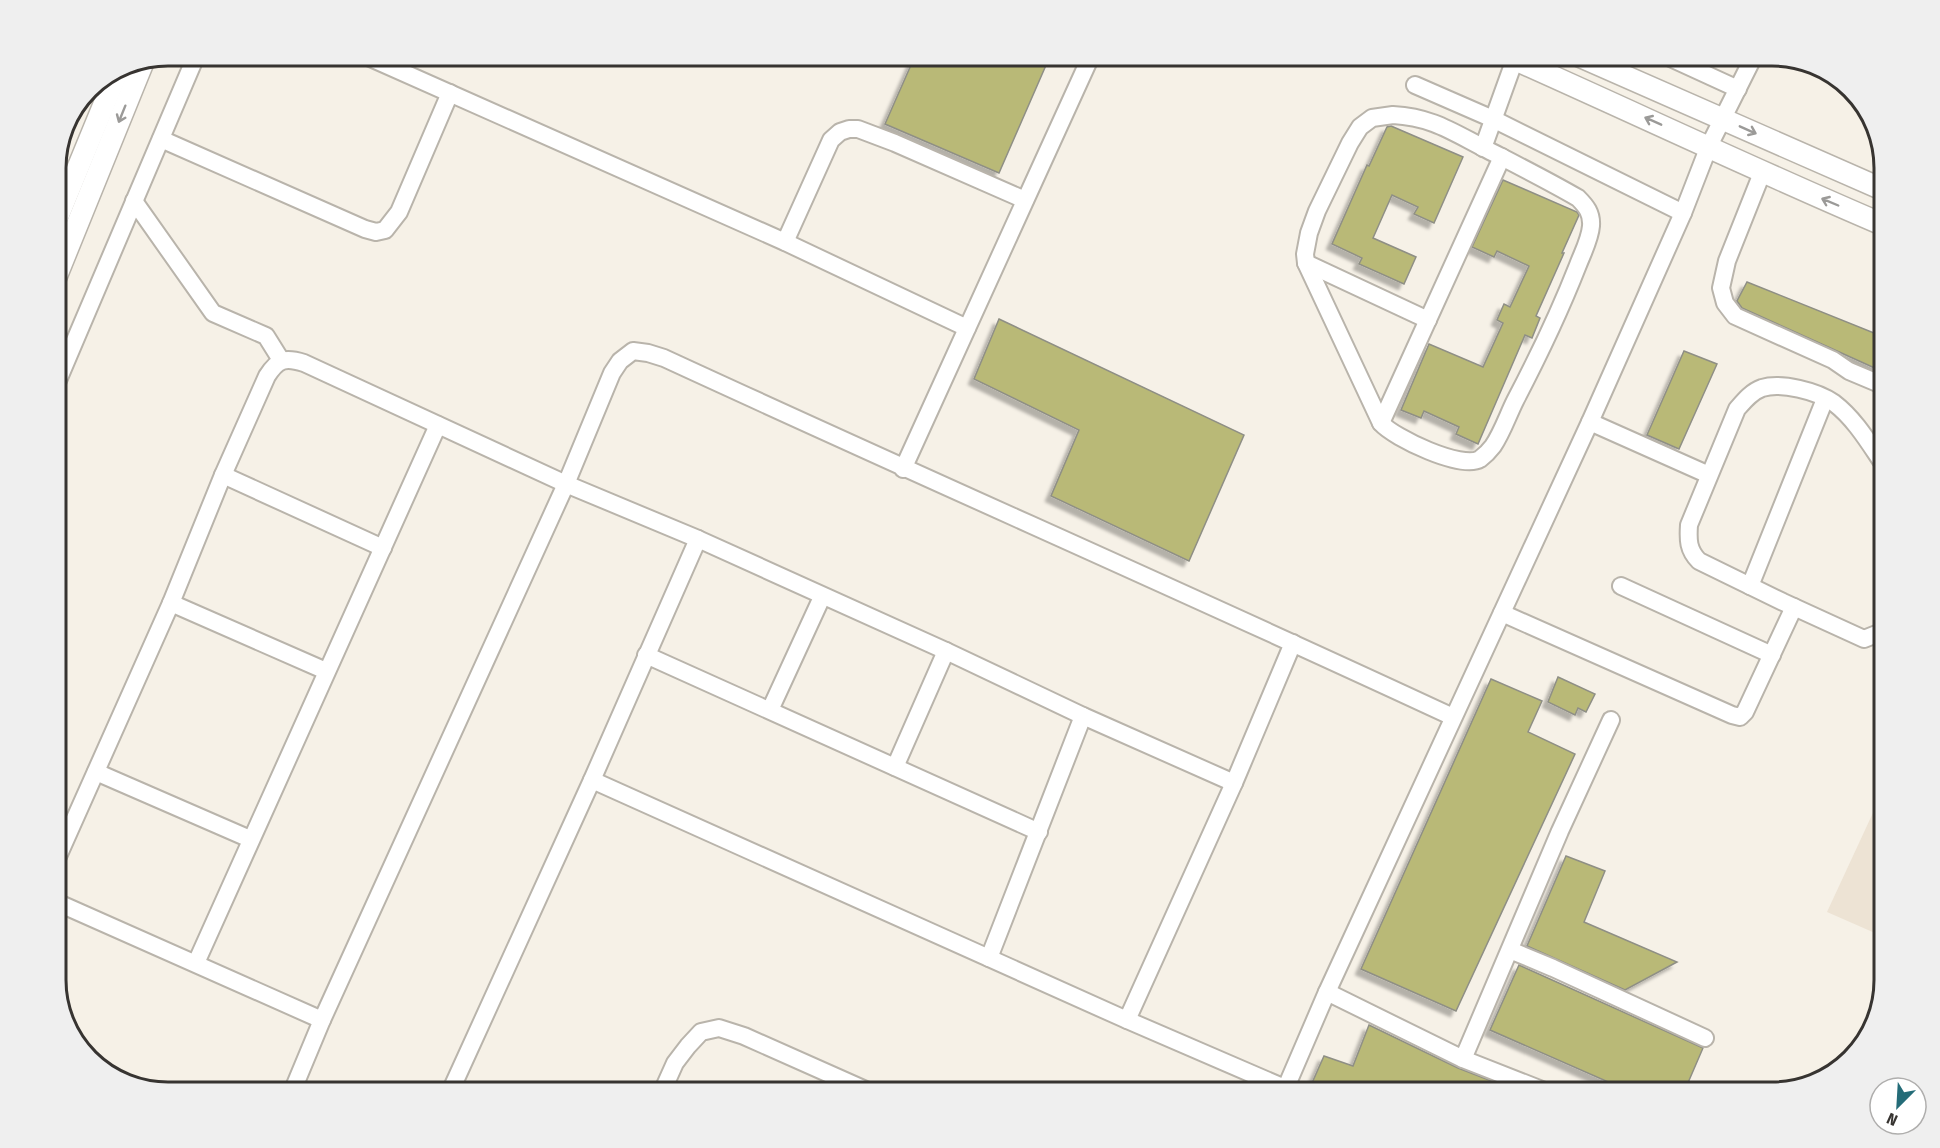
<svg xmlns="http://www.w3.org/2000/svg" width="1940" height="1148" font-family="'Fira Sans Condensed',sans-serif">
	<style>
		.built { fill: #ede3d4 }
		.building { fill: #b9b977; stroke: #8f8f85; stroke-width: 1.5; filter: url(#shadow) }
		.lines { fill: none; stroke-linecap: round; stroke-linejoin: round }
		.minor-casing { stroke: #b9b4ab; stroke-width: 20 }
		.tertiary-casing { stroke: #b9b4ab; stroke-width: 24 }
		.minor { stroke: #fff; stroke-width: 16 }
		.tertiary { stroke: #fff; stroke-width: 21 }
		.oneway { stroke: #9b9a98 }
		.rim { fill: none; stroke: #373431; stroke-width: 3 }
	</style>
	<defs>
		<filter id="shadow"><feDropShadow dx="-5.5" dy="5.5" stdDeviation="1.5" flood-color="#0004"/></filter>
	</defs>
	<rect width="100%" height="100%" fill="#f6f1e7"/>
	<path class="built" d="M1884 789V937L1827 912Z"/>
	<g class="building">
		<path d="M915 56H1050L999 173 885 124Z"/>
		<path d="M1391 126 1463 157 1434 223 1414 214 1418 207 1392 195 1373 238 1416 257 1404 284 1359 264 1362 258 1332 244 1367 165 1369 166 1387 127Z"/>
		<path d="M1503 180 1577 212 1579 215 1562 253H1564L1536 316 1540 318 1532 338 1525 335 1478 444 1456 434 1459 427 1424 411 1421 418 1401 410 1429 344 1483 367 1503 323 1497 320 1504 304 1510 307 1529 266 1497 251 1494 257 1472 247Z"/>
		<path d="M1747 282 1884 337V359L1879 370 1742 308 1737 301Z"/>
		<path d="M999 319 1244 435 1189 561 1051 496 1079 430 974 379Z"/>
		<path d="M1684 351 1717 364 1679 449 1647 435Z"/>
		<path d="M1558 677 1595 694 1586 712 1578 708 1575 715 1548 702Z"/>
		<path d="M1491 679 1542 701 1528 732 1575 754 1456 1011 1361 969Z"/>
		<path d="M1566 856 1605 871 1584 922 1677 962 1625 990 1527 946Z"/>
		<path d="M1519 965 1703 1048 1684 1092H1631L1490 1030Z"/>
		<path d="M1369 1025 1458 1068 1520 1092H1308L1324 1056 1353 1066Z"/>
	</g>
	<g class="lines">
		<defs>
			<g id="minor">
				<path d="M366 56 785 242 967 328"/>
				<path d="M1666 56 1738 89"/>
				<path d="M1415 85 1493 119 1683 213"/>
				<path d="M1393 115C1431 117 1451 131 1484 148 1515 164 1547 180 1578 198 1586 206 1592 213 1591 226 1590 239 1583 252 1578 265 1560 311 1538 357 1515 401 1508 415 1502 433 1493 446 1490 450 1484 456 1480 459 1462 470 1394 438 1381 423L1306 263 1305 254 1309 233 1317 211 1350 143 1360 127 1372 118Z"/>
				<path d="M161 139 365 229 376 232 385 230 399 212 450 93"/>
				<path d="M1483 148 1515 59"/>
				<path d="M1762 173 1727 261 1721 288 1725 303 1735 316 1833 360 1849 371 1880 384"/>
				<path d="M134 201 213 313 266 336 281 360"/>
				<path d="M785 242 831 140 840 132 849 129H858L895 143 1025 200"/>
				<path d="M1306 263 1428 320"/>
				<path d="M56 385 196 56"/>
				<path d="M1590 422 1709 475"/>
				<path d="M1381 423 1502 157"/>
				<path d="M1884 465C1869 443 1855 419 1834 403 1817 391 1781 382 1762 388 1751 392 1744 401 1737 409L1689 525C1688 540 1688 550 1699 561L1783 602 1864 639 1884 631"/>
				<path d="M903 469 1091 56"/>
				<path d="M223 475 383 548"/>
				<path d="M1621 586 1772 655"/>
				<path d="M1750 586 1825 399"/>
				<path d="M171 603 326 671"/>
				<path d="M1502 613 1732 715 1740 717 1745 712 1794 607"/>
				<path d="M646 655 1039 832"/>
				<path d="M770 710 822 597"/>
				<path d="M895 767 946 651"/>
				<path d="M96 772 250 839"/>
				<path d="M592 780 1127 1020 1294 1092"/>
				<path d="M56 861 171 603 223 475 267 376C278 359 285 357 304 363L566 484 698 539 946 651 1083 716 1234 783"/>
				<path d="M56 902 322 1020"/>
				<path d="M1510 950 1553 968 1705 1038"/>
				<path d="M989 958 1083 716"/>
				<path d="M196 963 438 425"/>
				<path d="M1327 992 1463 1059 1547 1092"/>
				<path d="M1127 1020 1234 783 1293 643"/>
				<path d="M1463 1059 1560 831 1611 720"/>
				<path d="M292 1092 322 1020 566 484 612 373 620 361 633 351 648 353 664 358C926 479 1191 595 1453 717"/>
				<path d="M450 1092 592 780 698 539"/>
				<path d="M662 1092 675 1063 688 1046 701 1032 719 1028 744 1036 870 1092"/>
				<path d="M1284 1092 1327 992 1590 422 1683 213 1709 146 1754 56"/>
			</g>
			<g id="tertiary">
				<path d="M1507 56C1633 112 1757 171 1884 225"/>
				<path d="M1579 56 1884 190"/>
				<path d="M56 221 119 68"/>
				<path d="M56 277 144 60"/>
			</g>
		</defs>
		<use href="#minor" class="minor-casing"/>
		<use href="#tertiary" class="tertiary-casing"/>
		<use href="#minor" class="minor"/>
		<use href="#tertiary" class="tertiary"/>
	</g>
	<defs><path id="oneway-shaft" d="M-6 0H5M1.5-3L5.5 0L1.5 3" fill="none" stroke-width="1.6" stroke-linecap="round" stroke-linejoin="round" transform="scale(1.5)"/></defs>
	<g class="oneway">
		<use href="#oneway-shaft" transform="translate(122 114) rotate(112)"/>
		<use href="#oneway-shaft" transform="translate(1653 121) rotate(-156)"/>
		<use href="#oneway-shaft" transform="translate(1748 130) rotate(24)"/>
		<use href="#oneway-shaft" transform="translate(1830 202) rotate(-157)"/>
	</g>
	<path d="M0 0H1940V1148H0ZM168 66H1772A102 102 0 0 1 1874 168V980A102 102 0 0 1 1772 1082H168A102 102 0 0 1 66 980V168A102 102 0 0 1 168 66Z" fill="#efefef" fill-rule="evenodd"/>
	<path class="rim" d="M168 66H1772A102 102 0 0 1 1874 168V980A102 102 0 0 1 1772 1082H168A102 102 0 0 1 66 980V168A102 102 0 0 1 168 66Z"/>
	<g transform="translate(1898 1106) rotate(204)"><circle r="28" fill="#ffffff" stroke="#afaead" stroke-width="1.5"/>
	<path d="M0-4.5L10 22L0 15L-10 22Z" fill="#246c78"/>
	<text y="-9" font-size="16" font-weight="bold" text-anchor="middle" fill="#373431">N</text>
	</g>
</svg>
